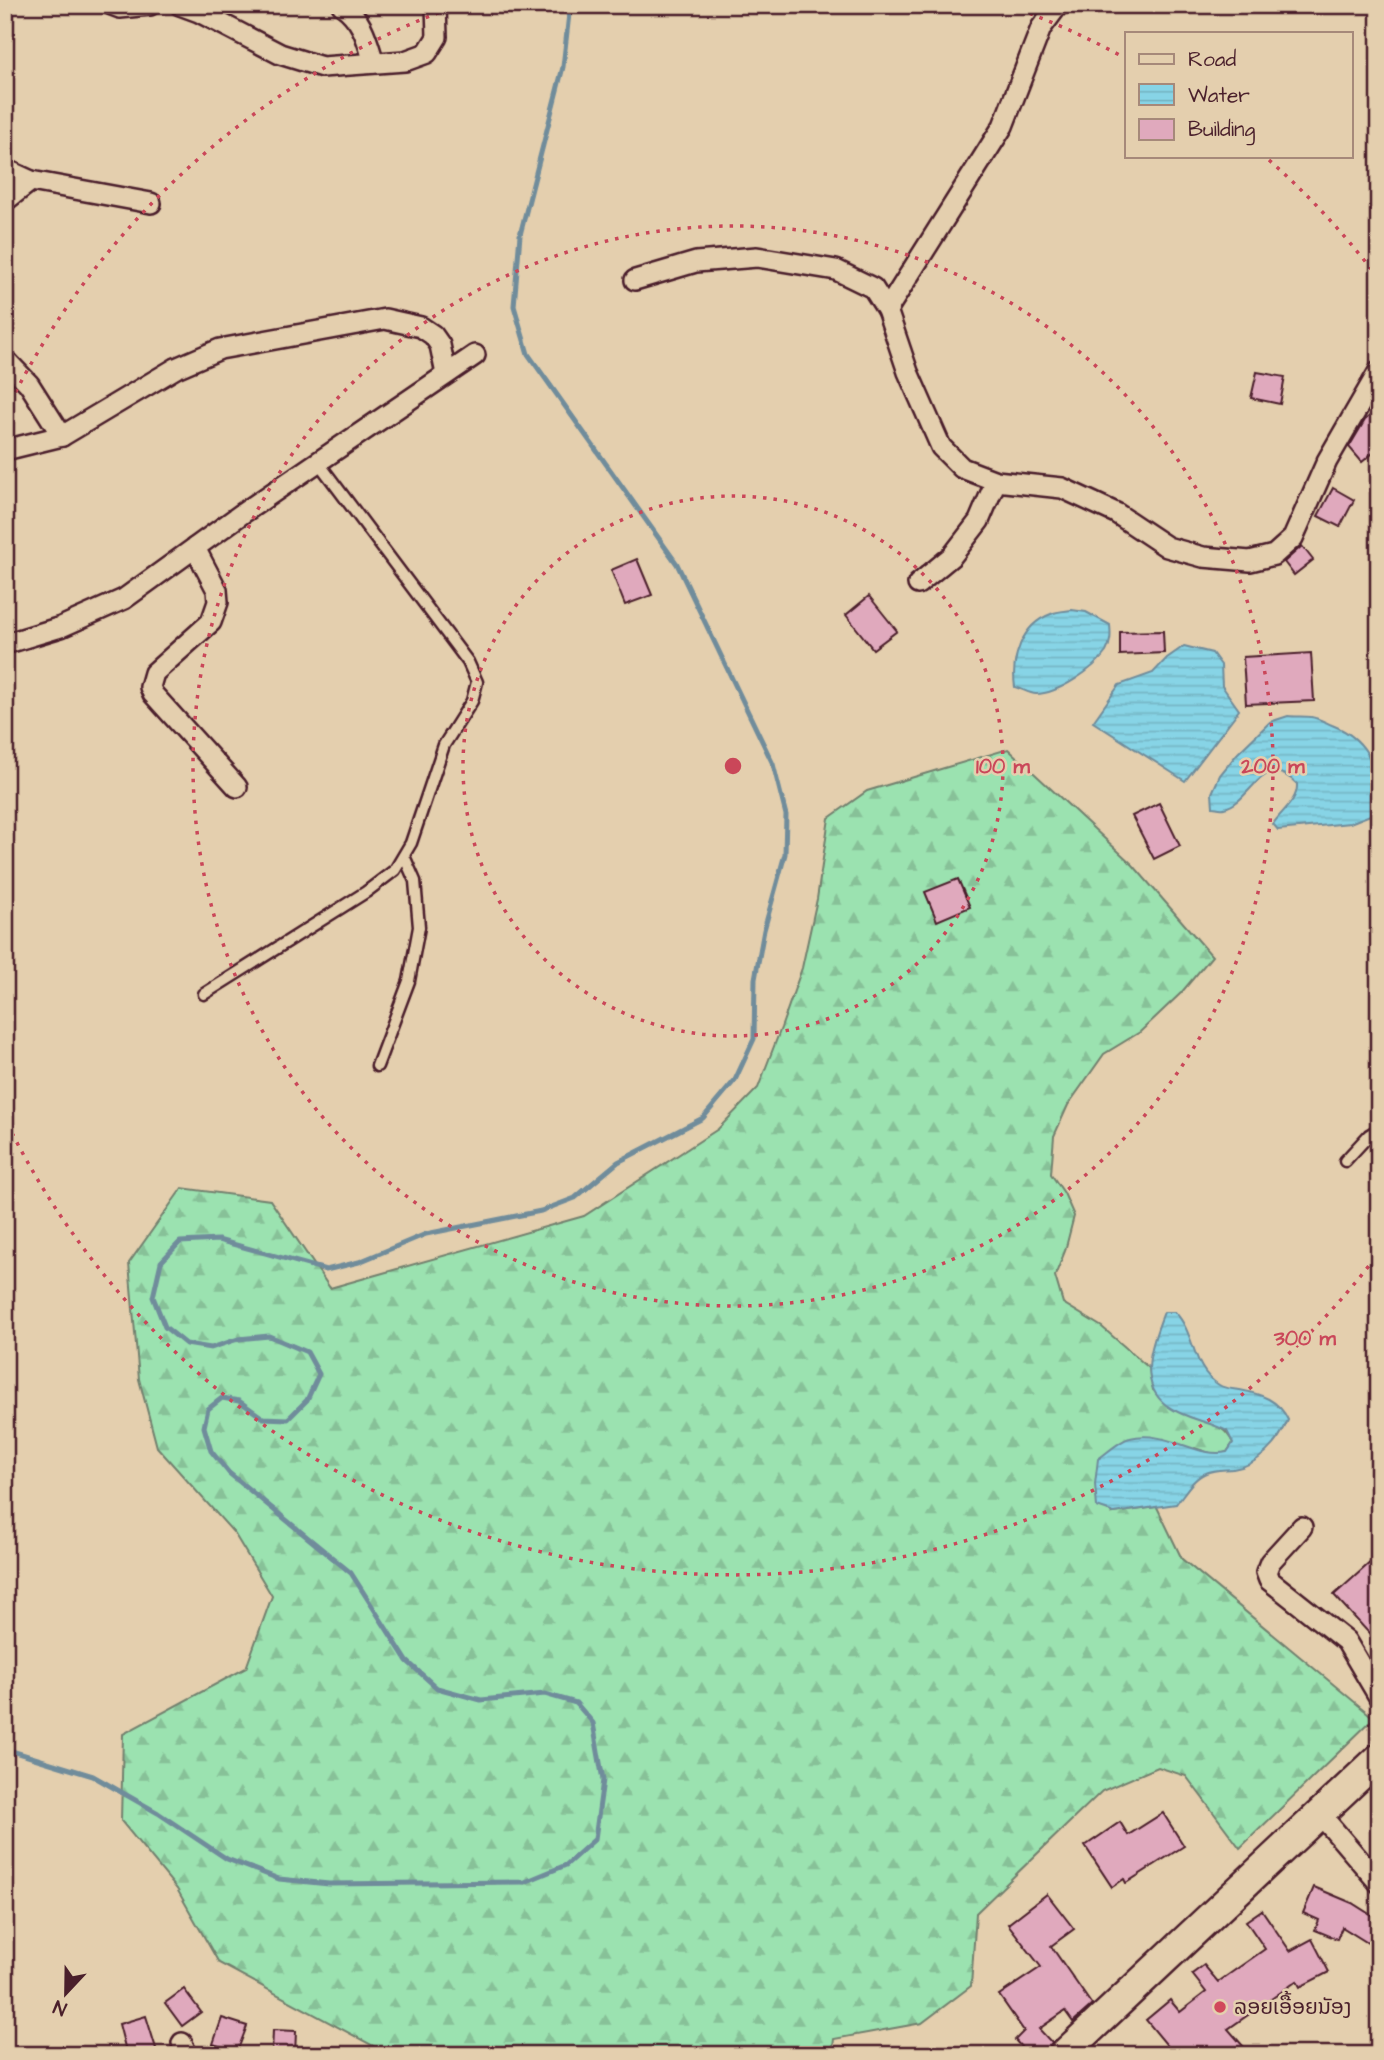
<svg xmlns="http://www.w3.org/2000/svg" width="1384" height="2060" font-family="'Architects Daughter','Noto Sans Lao',sans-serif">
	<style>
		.forest { fill: url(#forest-firs); stroke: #72806e; stroke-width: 2 }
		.water { fill: url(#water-rules); stroke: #6f8c9b; stroke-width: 2 }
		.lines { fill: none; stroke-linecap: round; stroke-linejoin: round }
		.stream { stroke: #6f8c9b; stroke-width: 5 }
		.building { fill: #e0a9bd; stroke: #4a1f2b; stroke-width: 2 }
		.service-casing { stroke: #4a1f2b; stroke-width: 15 }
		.minor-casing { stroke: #4a1f2b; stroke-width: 24 }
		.secondary-casing { stroke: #4a1f2b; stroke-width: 33 }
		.service { stroke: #e4cfae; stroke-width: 10 }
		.minor { stroke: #e4cfae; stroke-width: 19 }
		.secondary { stroke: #e4cfae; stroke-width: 28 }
		.ring { fill: none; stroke: #ca4759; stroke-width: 3.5; stroke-dasharray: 3.5 7 }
		.poi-dot { fill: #d1495b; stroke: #e4cfae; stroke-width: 2.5 }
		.labels { text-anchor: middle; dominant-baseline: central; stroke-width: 5; stroke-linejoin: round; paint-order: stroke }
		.poi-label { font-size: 21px; fill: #4a1f2b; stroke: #e4cfae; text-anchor: start }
		.centre { fill: #ca4759; stroke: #e4cfae; stroke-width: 3.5 }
		.ring-label { font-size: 21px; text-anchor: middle; font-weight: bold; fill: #ca4759; stroke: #e4cfae; stroke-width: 5; stroke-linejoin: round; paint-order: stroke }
	</style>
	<defs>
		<pattern id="forest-firs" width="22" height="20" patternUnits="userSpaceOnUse" patternTransform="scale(1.75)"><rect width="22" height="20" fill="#9be2b0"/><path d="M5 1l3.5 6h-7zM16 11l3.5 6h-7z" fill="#87c198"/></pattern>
		<pattern id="water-rules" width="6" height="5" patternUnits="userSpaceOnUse" patternTransform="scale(1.75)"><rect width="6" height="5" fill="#87d4e6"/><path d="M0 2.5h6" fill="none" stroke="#76b6c5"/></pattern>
	</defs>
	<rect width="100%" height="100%" fill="#e4cfae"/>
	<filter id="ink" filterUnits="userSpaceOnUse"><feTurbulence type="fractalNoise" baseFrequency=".0143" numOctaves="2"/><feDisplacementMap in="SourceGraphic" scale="14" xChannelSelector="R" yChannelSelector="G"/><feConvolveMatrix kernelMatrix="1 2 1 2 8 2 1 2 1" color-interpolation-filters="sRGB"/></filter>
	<g filter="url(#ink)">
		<path class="forest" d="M1008 749 1133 865 1212 956 1181 993 1140 1032 1104 1054 1068 1105 1054 1136 1051 1174 1064 1193 1074 1216 1065 1251 1055 1276 1063 1303 1102 1327 1149 1368 1153 1390C1164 1398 1174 1407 1186 1414 1205 1425 1222 1420 1233 1443L1227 1452 1216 1455 1195 1448 1114 1513 1157 1507 1182 1559 1374 1718 1240 1848 1186 1776 1158 1767 1102 1791 976 1913 971 1986 922 2023 834 2039 832 2055H390L219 1963 177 1889 121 1821 123 1734 246 1668 272 1596 234 1533 157 1447 139 1379 129 1263 182 1188 270 1200 330 1288 584 1216 718 1129 758 1088 781 1028 802 968 817 899 829 818 867 791Z"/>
		<g class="water">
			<path d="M1072 610 1086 612 1110 625C1111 635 1111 643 1106 652 1094 669 1058 694 1036 694 1030 694 1022 689 1015 687 1011 659 1021 625 1051 614 1057 611 1066 611 1072 610Z"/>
			<path d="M1184 646 1212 653 1221 665 1222 686 1239 710 1185 781 1093 722 1119 685 1153 673 1167 658Z"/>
			<path d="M1288 716C1296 717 1304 716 1311 717 1318 718 1325 722 1332 725 1370 740 1384 775 1373 814L1350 823 1278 830 1273 824C1282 810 1298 801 1297 784 1261 749 1252 803 1224 808 1220 809 1216 807 1213 807L1212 793 1220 775 1237 754 1270 722Z"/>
			<path d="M1164 1312H1175C1196 1334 1191 1368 1219 1385 1225 1389 1233 1389 1240 1390 1261 1394 1279 1400 1288 1420 1279 1442 1258 1466 1233 1469 1224 1470 1215 1469 1206 1473 1193 1478 1185 1493 1176 1504L1114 1513 1097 1507 1095 1484 1098 1459C1107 1453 1120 1440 1130 1438 1166 1429 1198 1459 1227 1452L1233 1443 1227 1431C1208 1421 1183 1418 1166 1405 1136 1382 1153 1340 1164 1312Z"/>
		</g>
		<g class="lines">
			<path class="stream" d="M5 1749 93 1776 158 1813 227 1859 279 1879 329 1884 525 1882 566 1865 595 1839 603 1780 593 1723 576 1703 545 1694 481 1700 437 1688 407 1661 351 1573 229 1473 211 1451 204 1427 208 1409 222 1398 239 1401 263 1418 288 1419 307 1400 319 1374 307 1352 269 1336 238 1339 211 1348 186 1344 165 1327 153 1297 161 1262 180 1242 218 1240 326 1270 359 1262 426 1234 541 1211 575 1198 618 1162 703 1118 735 1080 754 1039 755 979 764 930 785 854 786 815 773 764 677 564 528 354 514 306 520 235 563 67 570 5"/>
		</g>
		<g class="building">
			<path d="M1257 372 1285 377 1280 404 1251 398Z"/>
			<path d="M1372 414 1379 421V448L1362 462 1349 447 1365 420Z"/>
			<path d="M1333 488 1354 500 1340 527 1318 516Z"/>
			<path d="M1302 546 1313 560 1294 575 1284 562Z"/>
			<path d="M637 559 652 595 625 605 611 570Z"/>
			<path d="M869 596 897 631 873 649 846 615Z"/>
			<path d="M1163 631 1164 653 1120 655V632Z"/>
			<path d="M1311 653 1314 701 1246 704 1243 657Z"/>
			<path d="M1159 803 1180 846 1154 859 1132 816Z"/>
			<path d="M958 879 970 907 937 921 925 892Z"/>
			<path d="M1372 1561 1379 1568V1644L1334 1595Z"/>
			<path d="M1163 1813 1184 1846 1126 1883 1124 1879 1112 1887 1085 1846 1120 1822 1128 1835Z"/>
			<path d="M1314 1887 1352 1903 1379 1920V1950L1342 1927 1337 1939 1315 1930 1319 1920 1303 1913Z"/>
			<path d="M1047 1894 1074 1929 1051 1946 1092 2005 1073 2022 1065 2011 1039 2029 1052 2043 1047 2055H1028L1015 2040 1024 2031 999 1995 1041 1967 1008 1924Z"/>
			<path d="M1262 1910 1290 1951 1312 1939 1329 1972 1300 1987 1297 1981 1228 2029 1251 2055H1175L1146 2020 1170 2000 1180 2012 1206 1992 1192 1974 1204 1965 1218 1982 1265 1949 1246 1921Z"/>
			<path d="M184 1989 201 2012 182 2026 165 2003Z"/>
			<path d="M146 2016 158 2055H127L119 2024Z"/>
			<path d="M222 2018 247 2026 237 2052 213 2044Z"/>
			<path d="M273 2030 296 2031 295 2055H272Z"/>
		</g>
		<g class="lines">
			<defs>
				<g id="service">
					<path d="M204 994 366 892 395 870 411 843 444 745 472 701 477 682 468 662 318 462"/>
					<path d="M377 1066 409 981 419 927 415 881 404 856"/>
					<path d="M1345 1161 1369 1135 1379 1129"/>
				</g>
				<g id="minor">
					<path d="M112 5 120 8 150 5"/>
					<path d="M180 5 199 12 280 54 322 67 405 61 427 53 437 37 436 5"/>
					<path d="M342 5C363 20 367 40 374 63"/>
					<path d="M5 169 31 181 151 203"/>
					<path d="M5 201 31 181"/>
					<path d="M635 280 696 262 757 257 836 270 873 288 887 310 908 372 941 447 962 468 996 481 1062 488 1116 513 1167 547 1203 557 1250 561 1274 555 1293 538 1327 461 1379 371"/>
					<path d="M887 310 1003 126 1041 28 1058 5"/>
					<path d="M5 359 29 384 62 436"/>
					<path d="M5 450 62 436 176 368 220 349 385 319 421 327 433 335 440 345 446 374"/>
					<path d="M195 548 217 590 218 602 211 622 154 673 150 687 153 694 237 787"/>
					<path d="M918 584 952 556 979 521 996 481"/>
					<path d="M5 644 61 627 124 599 243 513 475 355"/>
					<path d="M1302 1527 1270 1562 1266 1572 1269 1580 1346 1641 1379 1697"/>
					<path d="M1320 1814 1379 1883"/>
					<path d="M182 2043 187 2055"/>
				</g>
				<path id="secondary" d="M1063 2055 1379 1758"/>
			</defs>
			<use href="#service" class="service-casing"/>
			<use href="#minor" class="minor-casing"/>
			<use href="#secondary" class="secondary-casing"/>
			<use href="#service" class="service"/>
			<use href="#minor" class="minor"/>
			<use href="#secondary" class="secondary"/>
		</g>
	</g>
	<g class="ring">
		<circle cx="733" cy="766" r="270"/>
		<circle cx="733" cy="766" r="540"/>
		<path d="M1375 1258A809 809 0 0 1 6 1121M6 411A809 809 0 0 1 456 6M1010 6A809 809 0 0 1 1125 58M1269 160A809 809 0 0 1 1375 274"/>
	</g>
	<circle class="poi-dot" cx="1220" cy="2007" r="7"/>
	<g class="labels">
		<g class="poi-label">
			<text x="1234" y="2007">ລອຍເອື້ອຍນັອງ</text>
		</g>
	</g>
	<circle cx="733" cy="766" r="10" class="centre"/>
	<g class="ring-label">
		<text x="1003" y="773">100 m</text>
		<text x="1273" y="773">200 m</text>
		<text x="1305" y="1345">300 m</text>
	</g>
	<rect width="1384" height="2060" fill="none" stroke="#e4cfae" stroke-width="28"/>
	<rect x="14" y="14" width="1356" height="2032" fill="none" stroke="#4a1f2b" stroke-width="2.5" filter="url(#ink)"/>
	<rect x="1125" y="32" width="228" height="126" fill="#e4cfae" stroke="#a6897a" stroke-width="2"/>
	<rect x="1139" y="54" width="35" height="10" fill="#e4cfae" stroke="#a6897a" stroke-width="2"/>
	<text x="1188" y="66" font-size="21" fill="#4a1f2b">Road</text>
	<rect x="1139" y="84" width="35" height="21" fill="url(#water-rules)" stroke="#a6897a" stroke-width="2"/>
	<text x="1188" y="102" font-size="21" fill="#4a1f2b">Water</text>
	<rect x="1139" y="119" width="35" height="21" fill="#e0a9bd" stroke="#a6897a" stroke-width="2"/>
	<text x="1188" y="136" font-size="21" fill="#4a1f2b">Building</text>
	<g transform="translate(66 1993) rotate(202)" stroke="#e4cfae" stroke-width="5" paint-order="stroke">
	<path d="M0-5L12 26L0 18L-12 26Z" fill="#4a1f2b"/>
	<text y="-10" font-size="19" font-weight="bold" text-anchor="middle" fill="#4a1f2b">N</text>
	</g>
</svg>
